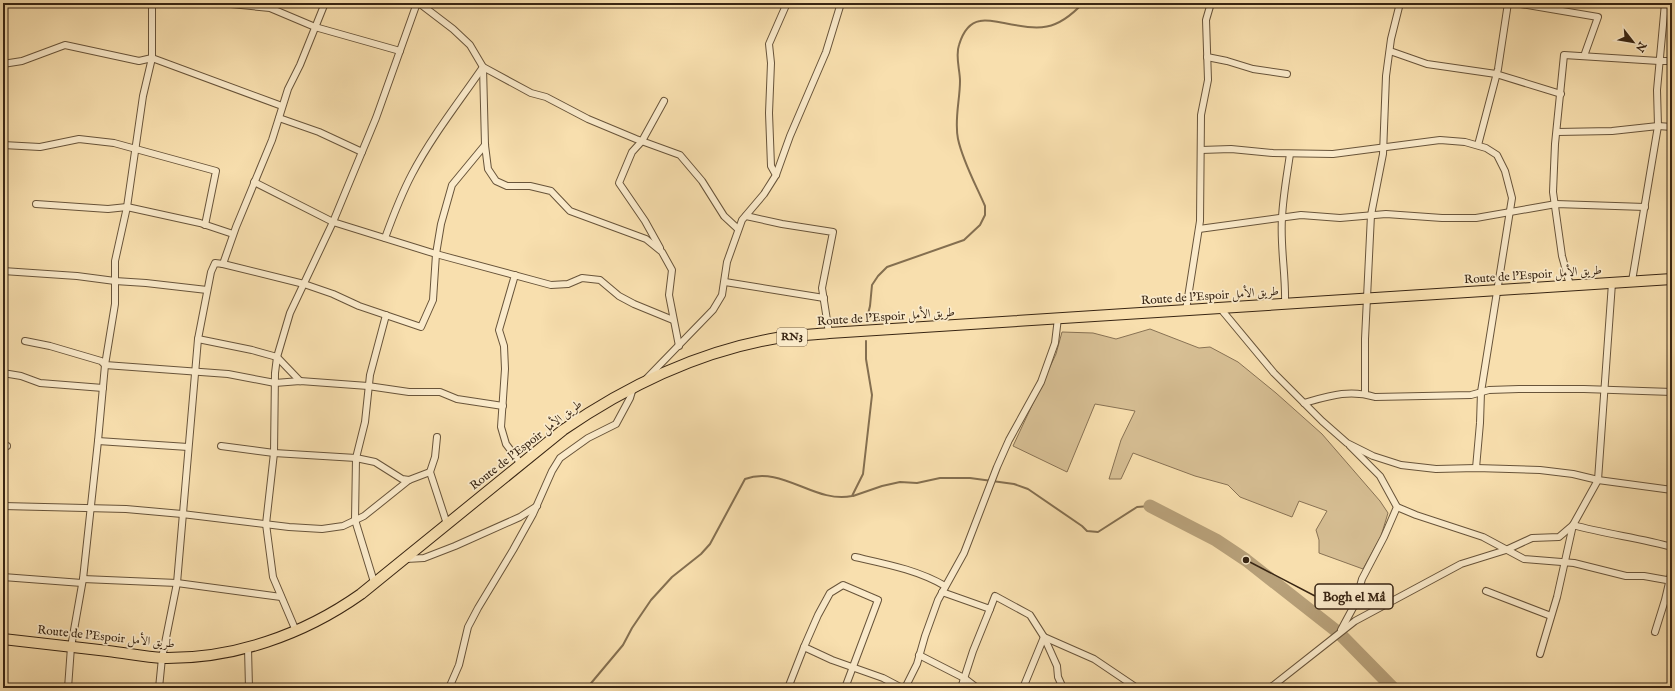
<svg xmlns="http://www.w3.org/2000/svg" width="1675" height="691" font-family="'IM FELL English',Amiri,serif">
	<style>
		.green { fill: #d7bf94; stroke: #887254 }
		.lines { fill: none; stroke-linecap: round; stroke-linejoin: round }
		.stream { stroke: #846f50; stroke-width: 2 }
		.river { stroke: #b7a079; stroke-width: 13 }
		.minor-casing { stroke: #68543a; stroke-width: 8 }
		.trunk-casing { stroke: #382513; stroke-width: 12 }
		.minor { stroke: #faeaca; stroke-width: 6 }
		.trunk { stroke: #f8dfae; stroke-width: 10 }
		.labels { text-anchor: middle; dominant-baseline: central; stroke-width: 3.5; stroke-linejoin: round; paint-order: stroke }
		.shield { fill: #faeaca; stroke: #72604a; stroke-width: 1 }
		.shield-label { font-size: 11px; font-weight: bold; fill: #382513 }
		.street-label { font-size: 12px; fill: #382513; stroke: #faeaca }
		.leader { fill: none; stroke: #382513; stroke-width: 1.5 }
		.callout-dot { fill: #382513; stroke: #faeaca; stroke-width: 1.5 }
		.callout { fill: #faeaca; stroke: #382513; stroke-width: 1.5 }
		.callout-label { font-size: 13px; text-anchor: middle; font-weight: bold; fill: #382513 }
	</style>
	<rect width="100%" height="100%" fill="#f8dfae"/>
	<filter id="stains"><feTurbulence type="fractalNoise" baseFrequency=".005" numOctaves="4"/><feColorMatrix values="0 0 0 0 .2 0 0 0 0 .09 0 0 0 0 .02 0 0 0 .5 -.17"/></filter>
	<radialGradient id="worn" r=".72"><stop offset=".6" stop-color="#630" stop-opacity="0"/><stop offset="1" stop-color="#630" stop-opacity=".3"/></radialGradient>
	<path class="green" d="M1150 329 1199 348 1210 347 1238 362 1276 393 1322 434 1380 501 1388 513 1381 536 1363 569 1319 553V540L1316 530 1327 511 1299 501 1292 517 1240 497 1228 485 1195 476 1133 453 1121 479H1109L1121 440 1135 411 1095 404 1067 472 1013 446 1056 354 1062 332 1093 333 1116 339Z"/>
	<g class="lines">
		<g class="stream">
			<path d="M866 322 870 306 872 285 878 276 887 267 964 240 980 225 985 215V206C976 185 963 162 958 139 954 120 960 100 960 81 960 70 955 56 959 45 962 35 968 23 980 21 987 19 996 22 1004 23 1040 30 1056 32 1083 3"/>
			<path d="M853 496 882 486 900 482 917 483 940 478H970L1014 484 1028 489 1082 526 1087 531 1098 532 1137 507 1150 506"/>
			<path d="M587 688 623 645 632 628 651 600 672 577 701 554 710 544 745 479C782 465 815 504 852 496L863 474 872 395 866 359V341"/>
		</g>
		<path class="river" d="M1150 506 1216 540 1246 560 1339 633 1393 688"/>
		<defs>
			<g id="minor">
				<path d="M221 3 270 8 315 27 400 51"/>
				<path d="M419 3 453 29 470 45 483 67 485 145 488 169 496 181 507 186H530L551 191 570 211 646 239 662 252 672 270 669 295 679 346"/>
				<path d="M1515 3 1598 17 1584 56"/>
				<path d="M1390 51 1427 64 1496 74 1561 94"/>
				<path d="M1207 57 1227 61 1253 69 1287 74"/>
				<path d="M3 64 22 61 65 45 139 61 152 58 282 106"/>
				<path d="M279 118 319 132 362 152"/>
				<path d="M1557 132 1612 131 1658 126 1672 127"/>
				<path d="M3 145 40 147 79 139 114 143 216 171 205 225"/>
				<path d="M1478 145 1498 69 1508 3"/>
				<path d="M1201 150 1231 149 1273 153 1333 154 1440 140 1465 142 1486 148 1497 155 1505 171 1512 198 1481 392 1480 423 1476 468"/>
				<path d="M776 175 771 166 769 113 771 63 769 44 787 3"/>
				<path d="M254 182 333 222 436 254 551 285 568 284 582 278 600 280 619 296 634 304 673 320"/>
				<path d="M36 204 108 209 127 207 200 223 233 234"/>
				<path d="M746 216 782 224 833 232 822 288 829 333"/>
				<path d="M1199 229 1301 215 1340 218 1386 214 1442 218H1476L1556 204 1645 207"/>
				<path d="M385 238C393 216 401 195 412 174 432 136 459 102 483 67L531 93 546 97 588 119 636 139 680 155 702 181 724 216 738 229"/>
				<path d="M660 248 645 221 619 183 632 152 642 141 664 101"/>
				<path d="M223 264 304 284 333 294 359 306 421 327 433 300 436 254 441 224 452 185 485 145"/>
				<path d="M3 271 77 276 115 281 146 283 207 290"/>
				<path d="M515 275 499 330 504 346 505 369 501 427 506 444 521 464"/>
				<path d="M1632 281 1658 126 1657 90 1665 3"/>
				<path d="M725 282 824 298"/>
				<path d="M1570 285 1562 256 1553 192 1555 144 1564 55 1659 61H1672"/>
				<path d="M1285 304C1286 275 1280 247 1282 218 1283 196 1287 175 1290 154"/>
				<path d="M1220 308 1274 373 1322 421 1347 443 1373 456 1401 465 1436 469 1476 468 1540 470 1573 474 1598 480 1672 490"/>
				<path d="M1186 310 1200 221 1201 115 1208 80 1206 20 1211 3"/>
				<path d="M198 339 252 350 277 357 300 381"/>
				<path d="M25 341 50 346 101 361 105 365 228 374 275 383 300 381 368 386 409 392H440L457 399 503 406"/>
				<path d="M3 373 21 376 40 383 103 388"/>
				<path d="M647 378 713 310 722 295 727 262 742 220 764 194 776 175 790 136 826 52 841 3"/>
				<path d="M1365 394V339L1371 215 1383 154 1386 76 1391 39 1400 3"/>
				<path d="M1304 403C1329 396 1349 389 1375 397L1471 395 1489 390 1519 389H1584L1672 392"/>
				<path d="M437 437 435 457 430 472 447 524"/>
				<path d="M98 441 188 447"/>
				<path d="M3 446H7"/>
				<path d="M221 446 274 453 356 458 375 462 402 479 409 480"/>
				<path d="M3 506 126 509 182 514 289 527 322 529 343 526 364 516 409 480 430 472"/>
				<path d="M1397 507 1416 515 1483 537 1524 559 1574 563 1626 576H1644L1672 581"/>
				<path d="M855 557C886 564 918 570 945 586"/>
				<path d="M406 559 424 558 455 546 520 517 537 506"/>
				<path d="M3 577 82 583"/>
				<path d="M83 579 177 583 281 597"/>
				<path d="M374 582 355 520 356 458 365 422 370 375 386 315"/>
				<path d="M1486 591 1551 616"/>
				<path d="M942 592 990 609 995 596 1030 615 1044 637 1057 666 1058 677 1063 688"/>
				<path d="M1341 630 1355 604 1362 579 1384 537 1397 507 1380 476 1350 446"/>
				<path d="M296 631 273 577 266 524 274 453 275 373 277 357 290 313 333 222 376 118 417 3"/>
				<path d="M1655 632 1665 600 1672 570"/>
				<path d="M804 647 832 660 883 678 902 688"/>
				<path d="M248 648 249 688"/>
				<path d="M1540 654 1557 597 1573 525C1606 534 1639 538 1672 547"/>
				<path d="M919 655 964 678 977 688"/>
				<path d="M249 687 263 688"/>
				<path d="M68 688 71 647 83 579 98 441 105 365 115 304V261L127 207 143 96 152 58V3"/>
				<path d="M159 688 162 658 177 583 198 339 211 272 215 263 223 264 236 227 272 140 288 89 300 65 325 3"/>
				<path d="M449 688 459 665 468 627 478 608 513 550 533 514 552 471 560 458 588 438 616 424 630 398 633 388"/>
				<path d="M788 688 804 647 818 615 830 593 843 585 878 600 845 688"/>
				<path d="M905 688 917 664 925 636 938 600 964 553 997 467 1009 440 1041 382 1055 343 1058 318"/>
				<path d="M961 688 973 651 990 609"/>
				<path d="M1023 688 1044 637 1094 659 1137 688"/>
				<path d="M1270 688 1355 621 1461 564 1506 550 1532 538 1559 537 1573 525 1598 480 1612 283"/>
			</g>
			<path id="trunk" d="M3 639C38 643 73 647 108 651 126 653 145 657 163 658 234 659 303 635 361 594L563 430C627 386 700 351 777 338 794 335 812 335 829 333L1672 279"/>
		</defs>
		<use href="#minor" class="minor-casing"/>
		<use href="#trunk" class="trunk-casing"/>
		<use href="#minor" class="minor"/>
		<use href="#trunk" class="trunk"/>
	</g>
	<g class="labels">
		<rect class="shield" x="777" y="328" width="30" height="18" rx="3"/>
		<g class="shield-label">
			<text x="792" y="337">RN3</text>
		</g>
		<g class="street-label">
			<text transform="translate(1533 275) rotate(-4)">Route de l’Espoir طريق الأمل</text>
			<text transform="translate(1210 296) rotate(-4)">Route de l’Espoir طريق الأمل</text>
			<text transform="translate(886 317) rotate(-4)">Route de l’Espoir طريق الأمل</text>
			<text transform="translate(526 445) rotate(-38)">Route de l’Espoir طريق الأمل</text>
			<text transform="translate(106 637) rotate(6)">Route de l’Espoir طريق الأمل</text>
		</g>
	</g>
	<path class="leader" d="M1246 560L1315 596"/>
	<circle class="callout-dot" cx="1246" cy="560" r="4"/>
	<rect class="callout" x="1315" y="584" width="78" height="25" rx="4"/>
	<g class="callout-label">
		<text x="1354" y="601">Bogh el Mâ</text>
	</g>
	<rect width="1675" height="691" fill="none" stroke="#f8dfae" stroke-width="16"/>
	<rect x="4" y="4" width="1667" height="683" fill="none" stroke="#382513" stroke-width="2"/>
	<rect x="8" y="8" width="1659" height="675" fill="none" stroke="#382513"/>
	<g transform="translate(1633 42) rotate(121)" stroke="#faeaca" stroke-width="3" paint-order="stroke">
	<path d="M0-3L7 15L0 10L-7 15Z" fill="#382513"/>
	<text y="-6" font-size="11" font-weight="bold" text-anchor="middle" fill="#382513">N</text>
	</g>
	<rect width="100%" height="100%" filter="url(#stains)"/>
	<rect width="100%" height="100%" fill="url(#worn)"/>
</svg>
